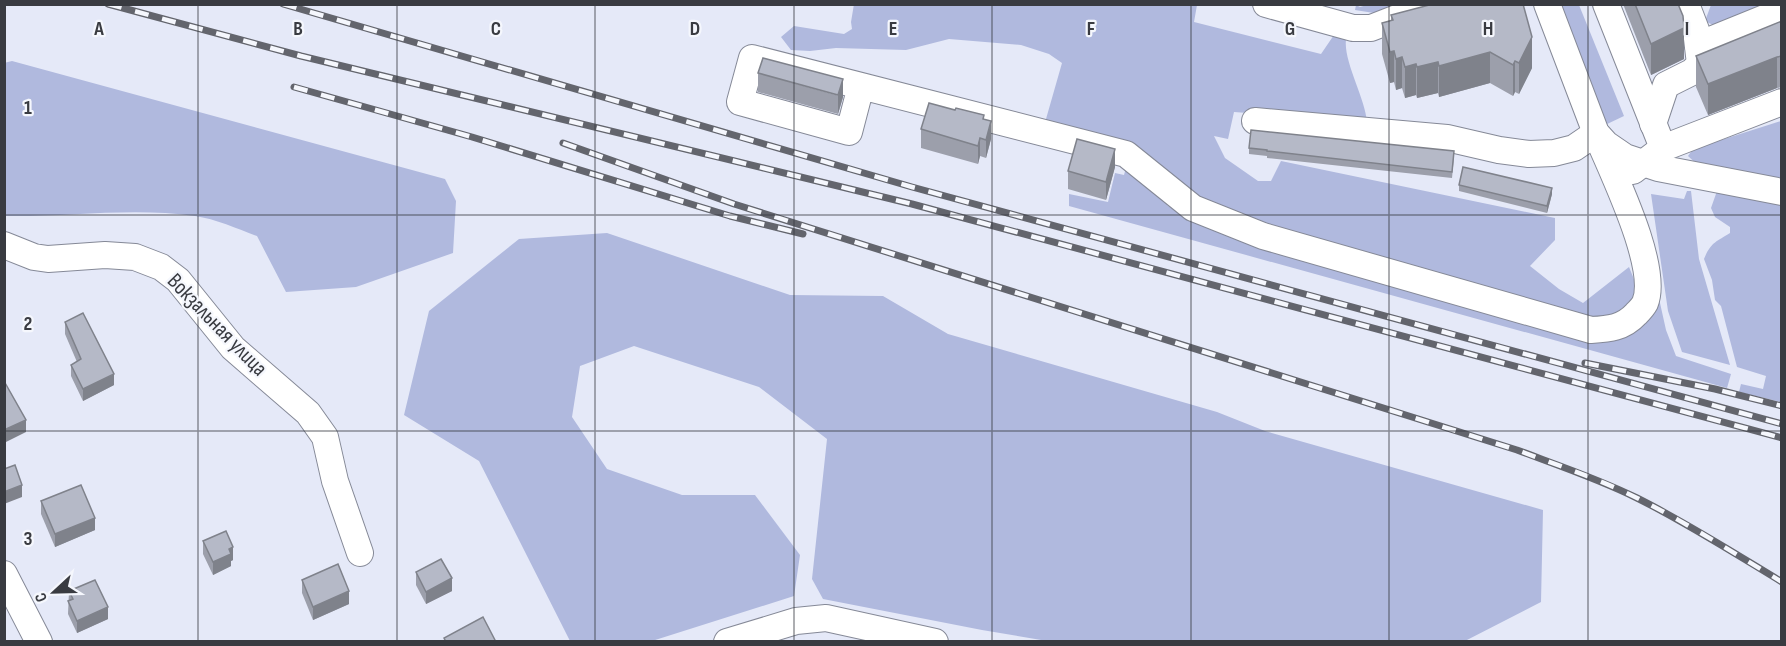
<svg xmlns="http://www.w3.org/2000/svg" width="1786" height="646" font-family="'Sofia Sans Condensed',sans-serif">
	<style>
		.green { fill: #b0b9de }
		.lines { fill: none; stroke-linecap: round; stroke-linejoin: round }
		.minor-casing { stroke: #858997; stroke-width: 28 }
		.minor { stroke: #fff; stroke-width: 26 }
		.rail-casing { stroke: #63656d; stroke-width: 7 }
		.rail { stroke: #f5f7fd; stroke-width: 4.5; stroke-dasharray: 14; stroke-linecap: butt }
		.wall { fill: #9c9fab }
		.shaded-wall { fill: #7f828b }
		.building { fill: #b5b9c7; stroke: #7f828b; stroke-width: 1.5 }
		.grid { fill: none; stroke: #393b41; stroke-width: 1.5; stroke-opacity: 0.55 }
		.labels { text-anchor: middle; dominant-baseline: central; stroke-width: 4.5; stroke-linejoin: round; paint-order: stroke }
		.street-label { font-size: 22px; fill: #393b41; stroke: #f5f7fd }
		.grid-label { font-size: 20px; text-anchor: middle; font-weight: bold; fill: #393b41; stroke: #f5f7fd; stroke-width: 4.5; stroke-linejoin: round; paint-order: stroke }
	</style>
	<rect width="100%" height="100%" fill="#e5e9f8"/>
	<g class="green">
		<path d="M854 4 1197 5 1194 22 1321 54 1336 32 1347 35C1340 56 1365 96 1367 122L1234 112 1228 139 1214 136 1225 158 1258 181H1271L1281 161 1555 218V240L1530 266 1559 289 1583 303 1629 267 1640 294 1635 307 1597 323 1218 214 1044 126 1062 63 1049 54 1021 45 949 39 906 50 836 48 810 51 791 50 781 37 794 26 844 34 852 29 851 22Z"/>
		<path d="M1356 5 1360 7 1367 5H1395L1374 13 1355 10Z"/>
		<path d="M1563 5H1579L1624 116 1605 125 1560 6Z"/>
		<path d="M1711 5H1760L1758 10 1715 26 1705 21Z"/>
		<path d="M12 61 445 179 456 201 453 253 356 287 286 292 257 236C238 229 216 219 195 216 133 207 68 217 5 216L4 63Z"/>
		<path d="M1781 121V182L1702 169 1688 156 1693 149Z"/>
		<path d="M1127 164 1151 183 1168 206 1585 334 1658 294 1666 330 1676 356 1731 374 1727 388 1069 206V194L1108 202 1115 173 1124 175Z"/>
		<path d="M1687 191H1691L1699 259 1730 365 1682 352 1668 311 1651 194 1684 199Z"/>
		<path d="M1717 191 1781 198V402L1739 392 1741 384 1763 389 1766 376 1737 367 1721 306 1715 300 1712 280 1704 259C1711 242 1716 242 1730 233V227L1715 217 1711 208Z"/>
		<path d="M607 233 790 295 883 296 948 334 1217 412 1265 431 1543 510 1541 602 1465 641 1053 642 982 630 823 599 812 579 827 439 759 387 634 346 580 366 572 417 607 469 682 495H755L800 555 794 596 652 641H570L479 461 404 415 429 311 519 239Z"/>
	</g>
	<g class="lines">
		<defs>
			<g id="minor">
				<path d="M1266 4 1353 28H1371L1433 4"/>
				<path d="M1547 4 1596 133 1606 144 1625 157 1658 168 1782 192"/>
				<path d="M1606 4 1663 148"/>
				<path d="M1698 45 1782 11"/>
				<path d="M861 86 849 132 740 102 752 58 1126 154 1193 208 1263 236 1591 330C1609 329 1623 328 1636 314 1639 311 1643 307 1645 303 1660 267 1611 170 1596 133L1574 148 1554 153 1529 154 1499 150 1447 138 1255 121"/>
				<path d="M1653 124 1666 85 1692 72 1700 64 1696 30 1686 4"/>
				<path d="M1633 171 1663 148 1782 102"/>
				<path d="M4 245 34 257 48 259 105 255 135 257 161 267 178 280 233 348 308 413 325 437 335 481 360 553"/>
				<path d="M4 574 39 642"/>
				<path d="M727 642 796 621 826 618 935 642"/>
			</g>
		</defs>
		<use href="#minor" class="minor-casing"/>
		<use href="#minor" class="minor"/>
		<defs>
			<g id="rail">
				<path d="M108 4 301 56 912 204 1782 438"/>
				<path d="M283 4 912 187 1782 424"/>
				<path d="M294 87 472 137 730 216 803 234"/>
				<path d="M563 143 734 204 1517 450C1557 465 1599 479 1637 498 1687 523 1734 553 1782 582"/>
				<path d="M1585 363 1715 389 1782 406"/>
			</g>
		</defs>
		<use href="#rail" class="rail-casing"/>
		<use href="#rail" class="rail"/>
	</g>
	<g class="wall">
		<path d="M1433 4 1532 68 1519 94 1515 92 1513 96 1490 83 1439 97 1438 93 1417 98 1416 95 1405 98 1402 88 1396 90 1394 82 1390 83 1382 54V23L1391 21V15Z"/>
		<path d="M1623 4H1678L1684 59 1651 75Z"/>
		<path d="M1782 21V87L1777 88 1708 115 1696 87V56Z"/>
		<path d="M758 73 843 97 838 114 758 92Z"/>
		<path d="M984 119 991 139 986 158 980 156 978 164 921 148V129Z"/>
		<path d="M1249 148 1454 157 1452 178 1267 158V156L1249 154Z"/>
		<path d="M1115 167 1106 200 1068 189V171Z"/>
		<path d="M1459 185 1552 194 1547 213 1459 191Z"/>
		<path d="M65 322 114 385 83 401 71 376V365L77 362 65 334Z"/>
		<path d="M41 501 95 530 55 547 41 514Z"/>
		<path d="M203 541 233 560 231 561V566L213 575 203 554Z"/>
		<path d="M416 572 452 591 426 604 416 585Z"/>
		<path d="M302 580 349 604 313 620 302 593Z"/>
		<path d="M69 591 108 619 77 633 68 614Z"/>
	</g>
	<g class="shaded-wall">
		<path d="M1684 28V59L1651 75V44Z"/>
		<path d="M1532 37V68L1519 94V63Z"/>
		<path d="M1394 51V82L1390 83V52Z"/>
		<path d="M1490 52V83L1439 97V66Z"/>
		<path d="M1402 57V88L1396 90V59Z"/>
		<path d="M1777 57V88L1708 115V84Z"/>
		<path d="M1515 61V92L1513 96V65Z"/>
		<path d="M1438 62V93L1417 98V67Z"/>
		<path d="M1416 64V95L1405 98V67Z"/>
		<path d="M843 79V97L838 114V95Z"/>
		<path d="M991 121V139L986 158V140Z"/>
		<path d="M980 138V156L978 164V146Z"/>
		<path d="M1115 149V167L1106 200V182Z"/>
		<path d="M1552 188V194L1547 213V206Z"/>
		<path d="M114 374V385L83 401V389Z"/>
		<path d="M26 420V432L4 443V430Z"/>
		<path d="M22 485V497L4 504V492Z"/>
		<path d="M95 518V530L55 547V534Z"/>
		<path d="M233 547V560L231 561V566L213 575V562L229 549Z"/>
		<path d="M452 578V591L426 604V592Z"/>
		<path d="M349 591V604L313 620V607Z"/>
		<path d="M108 607V619L77 633V621Z"/>
	</g>
	<g class="building">
		<path d="M1433 4H1523L1532 37 1519 63 1515 61 1513 65 1490 52 1439 66 1438 62 1417 67 1416 64 1405 67 1402 57 1396 59 1394 51 1390 52 1382 23 1393 20 1391 15Z"/>
		<path d="M1635 4H1678L1683 16 1684 28 1651 44Z"/>
		<path d="M1782 21V56L1777 57 1708 84 1696 56Z"/>
		<path d="M763 58 843 79 838 95 758 73Z"/>
		<path d="M929 103 955 110 956 108 984 115 983 119 991 121 986 140 980 138 978 146 921 129Z"/>
		<path d="M1251 130 1454 151 1452 172 1267 151V150L1249 148Z"/>
		<path d="M1077 139 1115 149 1106 182 1068 171Z"/>
		<path d="M1463 167 1552 188 1547 206 1459 185Z"/>
		<path d="M83 313 114 374 83 389 71 365 81 359 65 322Z"/>
		<path d="M4 381 26 420 4 430Z"/>
		<path d="M15 465 22 485 4 492V469Z"/>
		<path d="M81 485 95 518 55 534 41 501Z"/>
		<path d="M226 531 233 547 229 549 231 554 213 562 203 541Z"/>
		<path d="M441 559 452 578 426 592 416 572Z"/>
		<path d="M338 564 349 591 313 607 302 580Z"/>
		<path d="M95 580 108 607 77 621 68 601 73 599 69 591Z"/>
		<path d="M483 617 496 642H446L444 638Z"/>
	</g>
	<path class="grid" d="M198 4V642M397 4V642M595 4V642M794 4V642M992 4V642M1191 4V642M1389 4V642M1588 4V642M4 215H1782M4 431H1782"/>
	<g class="labels">
		<g class="street-label">
			<text transform="translate(217 325) rotate(46)">Вокзальная улица</text>
		</g>
	</g>
	<g class="grid-label">
		<text x="99" y="35">A</text>
		<text x="298" y="35">B</text>
		<text x="496" y="35">C</text>
		<text x="695" y="35">D</text>
		<text x="893" y="35">E</text>
		<text x="1091" y="35">F</text>
		<text x="1290" y="35">G</text>
		<text x="1488" y="35">H</text>
		<text x="1687" y="35">I</text>
		<text x="28" y="114">1</text>
		<text x="28" y="330">2</text>
		<text x="28" y="545">3</text>
	</g>
	<rect width="1786" height="646" fill="none" stroke="#393b41" stroke-width="12"/>
	<g transform="translate(54 592) rotate(248)" stroke="#f5f7fd" stroke-width="4.5" paint-order="stroke">
	<path d="M0-4.5L10 22L0 15L-10 22Z" fill="#393b41"/>
	<text y="-9" font-size="16" font-weight="bold" text-anchor="middle" fill="#393b41">С</text>
	</g>
</svg>
